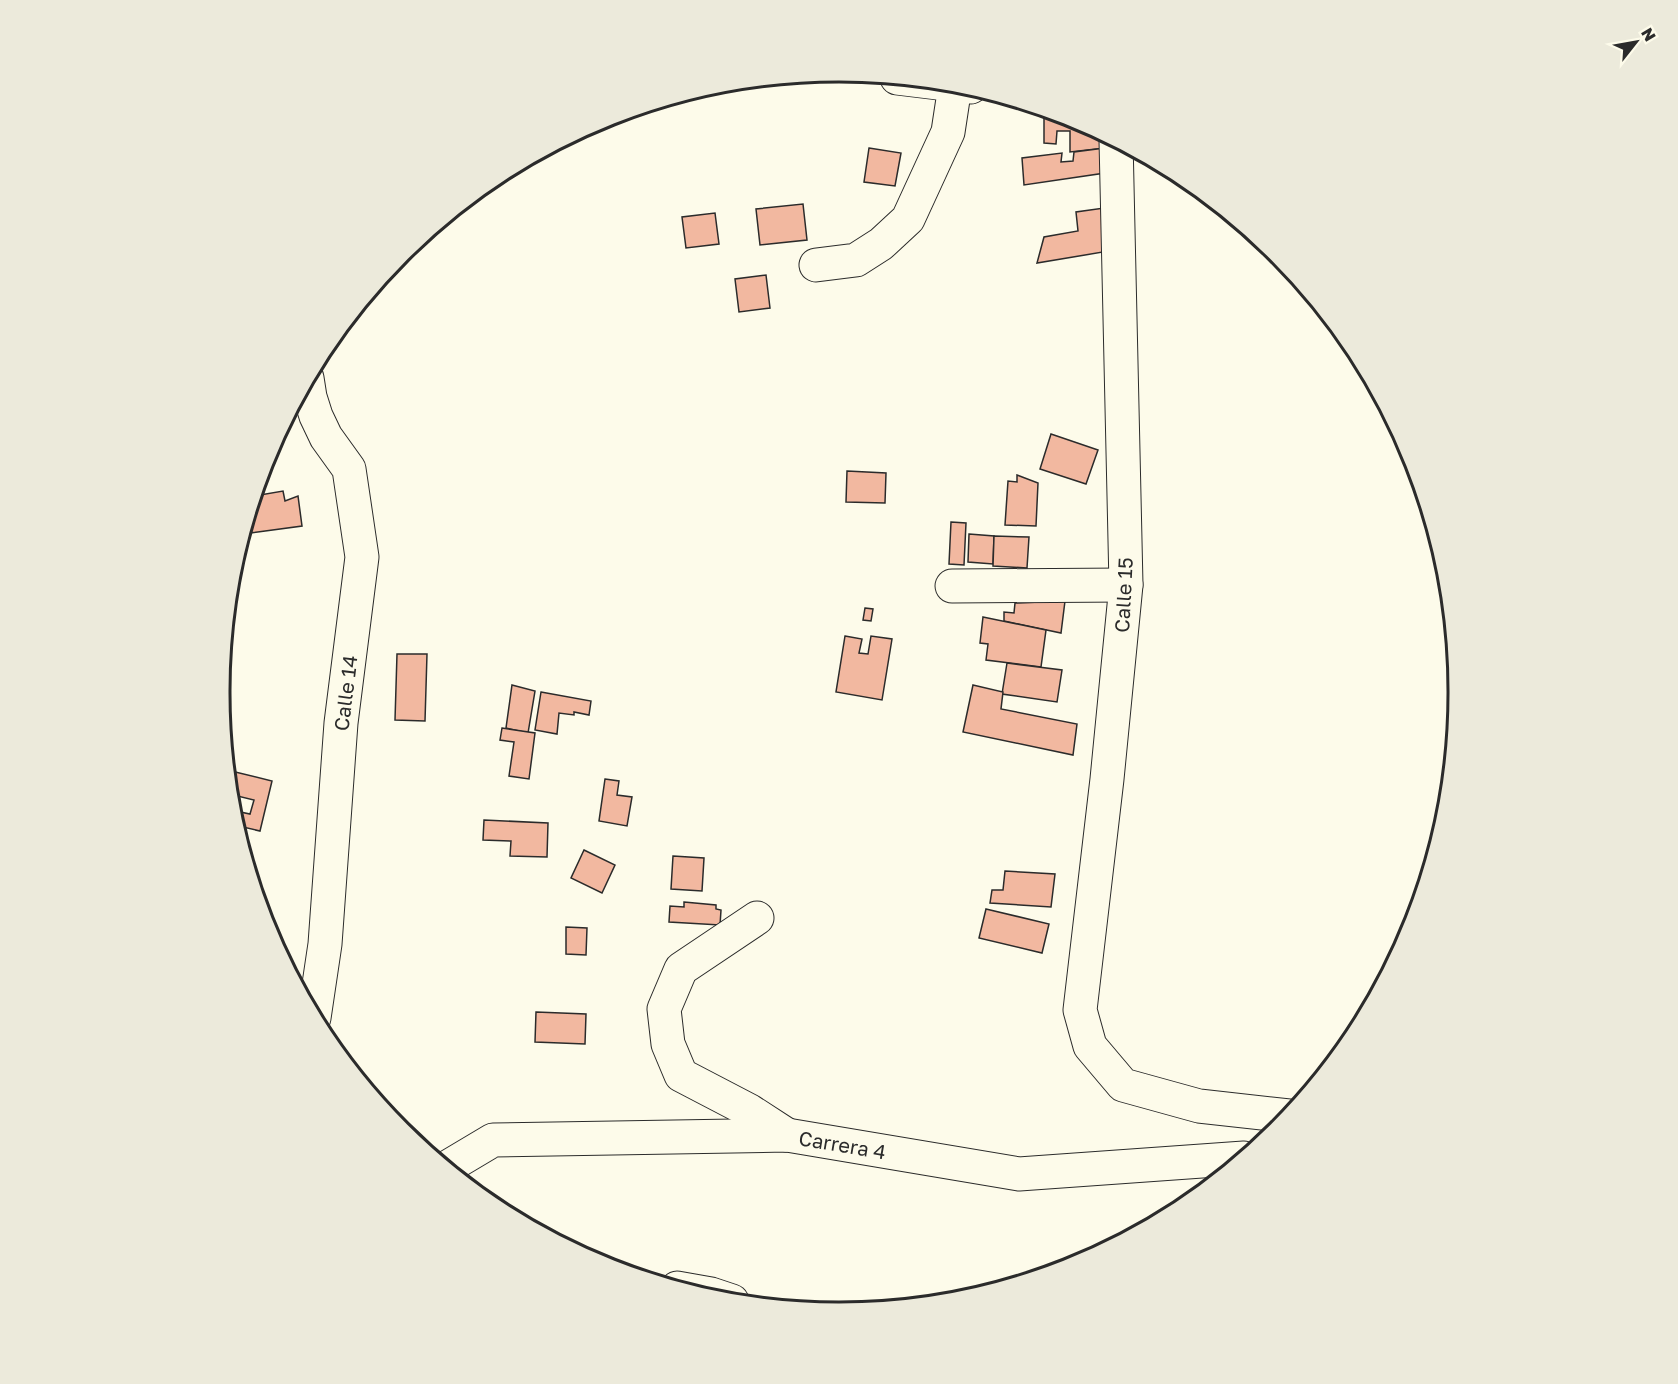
<svg xmlns="http://www.w3.org/2000/svg" width="1678" height="1384" font-family="'Golos Text',sans-serif">
	<style>
		.building { fill: #f2b8a0; stroke: #2b2b2b; stroke-width: 1.5 }
		.lines { fill: none; stroke-linecap: round; stroke-linejoin: round }
		.minor-casing { stroke: #2b2b2b; stroke-width: 35 }
		.minor { stroke: #fdfbea; stroke-width: 33 }
		.labels { text-anchor: middle; dominant-baseline: central; stroke-width: 4.5; stroke-linejoin: round; paint-order: stroke }
		.street-label { font-size: 20px; fill: #2b2b2b; stroke: #fdfbea }
		.rim { fill: none; stroke: #2b2b2b; stroke-width: 3 }
	</style>
	<rect width="100%" height="100%" fill="#fdfbea"/>
	<g class="building">
		<path d="M1044 110 1077 119 1105 135V148L1070 152V131H1057L1056 144 1044 143Z"/>
		<path d="M869 148 901 153 895 186 864 182Z"/>
		<path d="M1105 148V173L1024 185 1022 158 1062 153 1061 162 1073 161 1074 152Z"/>
		<path d="M803 204 807 240 760 245 756 209Z"/>
		<path d="M1104 208 1109 251 1037 263 1044 237 1078 231 1076 212Z"/>
		<path d="M715 213 719 244 686 248 682 217Z"/>
		<path d="M766 275 770 308 739 312 735 279Z"/>
		<path d="M1051 434 1098 450 1086 484 1040 469Z"/>
		<path d="M847 471 886 473 885 503 846 502Z"/>
		<path d="M1017 475 1038 483 1036 526 1005 525 1008 481 1017 482Z"/>
		<path d="M283 491 285 501 298 496 302 526 242 534 254 496Z"/>
		<path d="M951 522 966 523 964 565 949 564Z"/>
		<path d="M969 534 994 536 993 564 968 562Z"/>
		<path d="M994 536 1029 537 1027 568 993 566Z"/>
		<path d="M1065 601 1061 633 1004 621V612L1014 613 1015 603Z"/>
		<path d="M865 608 873 609 871 621 863 620Z"/>
		<path d="M983 617 1046 630 1041 667 986 660 988 644 980 643Z"/>
		<path d="M845 636 862 639 859 653 868 654 871 636 892 639 882 700 836 692Z"/>
		<path d="M397 654H427L425 721 395 720Z"/>
		<path d="M1007 663 1062 670 1057 702 1002 694Z"/>
		<path d="M512 685 535 691 528 733 506 728Z"/>
		<path d="M973 685 1003 692 1001 709 1077 724 1073 755 963 732Z"/>
		<path d="M541 692 591 701 589 715 574 712V715L559 713 557 734 535 730Z"/>
		<path d="M502 728 535 733 529 779 509 776 514 742 500 740Z"/>
		<path d="M227 770 272 781 260 831 234 825 231 810 250 814 254 800 229 794Z"/>
		<path d="M605 779 619 781 617 795 632 797 627 826 599 821Z"/>
		<path d="M484 820 548 823 547 857 510 856 511 841 483 840Z"/>
		<path d="M584 850 615 865 602 893 571 878Z"/>
		<path d="M673 856 704 858 702 891 671 889Z"/>
		<path d="M1005 871 1055 874 1051 907 990 903 992 890H1003Z"/>
		<path d="M684 902 716 905V909L721 910 720 925 669 922 670 906 684 907Z"/>
		<path d="M986 909 1049 924 1042 953 979 938Z"/>
		<path d="M566 927 587 928 586 955 566 954Z"/>
		<path d="M536 1012 586 1014 585 1044 535 1042Z"/>
	</g>
	<g class="lines">
		<defs>
			<g id="minor">
				<path d="M897 78 971 87"/>
				<path d="M1116 140 1126 585 1107 779 1080 1010 1090 1046 1123 1085 1199 1106 1289 1116"/>
				<path d="M816 265 856 260 881 244 908 219 948 132 955 86"/>
				<path d="M307 378 310 397 316 416 326 437 349 469 362 557 341 723 325 944 314 1018"/>
				<path d="M952 586 1126 585"/>
				<path d="M757 918 681 969 664 1009 668 1044 681 1075 750 1111 787 1135"/>
				<path id="s1" d="M446 1168 493 1140 787 1135 1019 1174 1244 1158"/>
				<path d="M677 1288 711 1294 732 1301"/>
			</g>
		</defs>
		<use href="#minor" class="minor-casing"/>
		<use href="#minor" class="minor"/>
	</g>
	<g class="labels">
		<g class="street-label">
			<text transform="translate(1123 595) rotate(-87)">Calle 15</text>
			<text transform="translate(345 693) rotate(-83)">Calle 14</text>
			<text stroke="none"><textPath href="#s1" startOffset="405">Carrera 4</textPath></text>
		</g>
	</g>
	<path d="M0 0H1678V1384H0ZM839 82H839A609 609 0 0 1 1448 691V693A609 609 0 0 1 839 1302H839A609 609 0 0 1 230 693V691A609 609 0 0 1 839 82Z" fill="#eceadb" fill-rule="evenodd"/>
	<path class="rim" d="M839 82H839A609 609 0 0 1 1448 691V693A609 609 0 0 1 839 1302H839A609 609 0 0 1 230 693V691A609 609 0 0 1 839 82Z"/>
	<g transform="translate(1636 42) rotate(59)" stroke="#fdfbea" stroke-width="4.5" paint-order="stroke">
	<path d="M0-4.5L10 22L0 15L-10 22Z" fill="#2b2b2b"/>
	<text y="-9" font-size="16" font-weight="bold" text-anchor="middle" fill="#2b2b2b">N</text>
	</g>
</svg>
